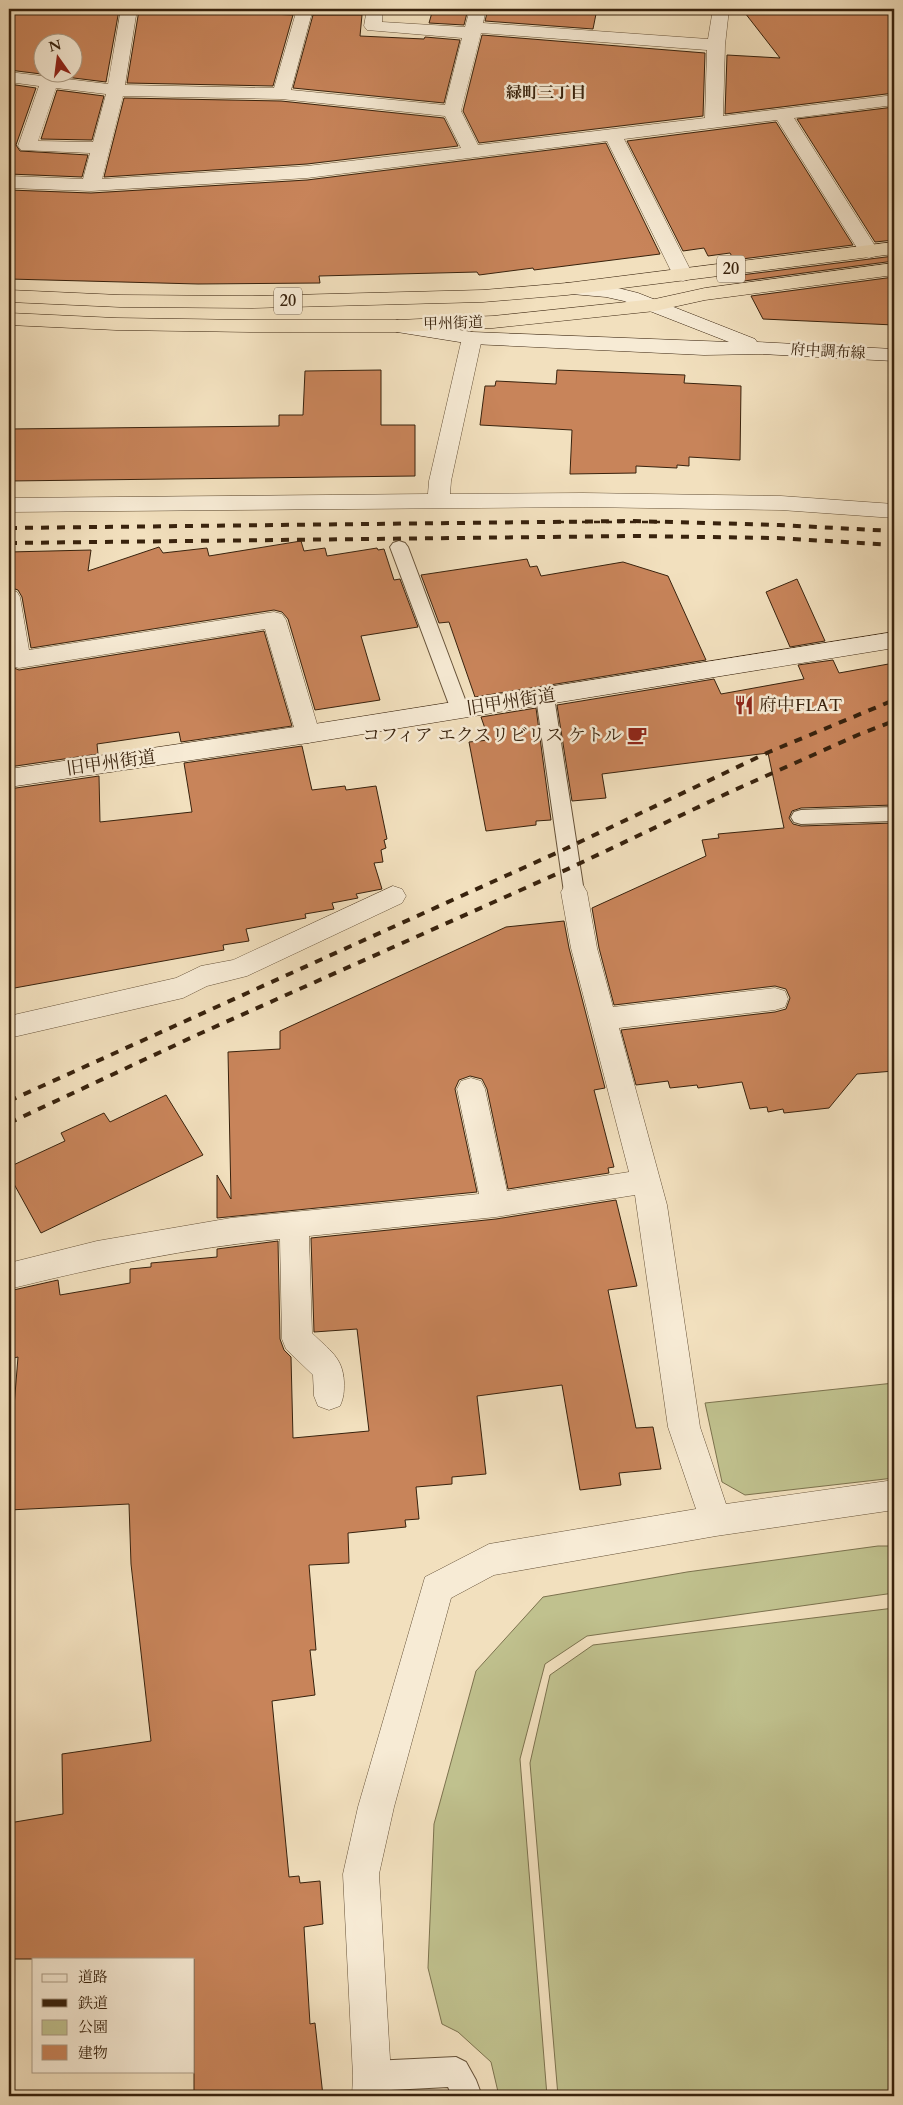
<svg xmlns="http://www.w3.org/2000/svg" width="903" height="2105" font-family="Cardo,'Noto Serif JP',serif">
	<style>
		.green { fill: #c0c18e; stroke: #7c724e }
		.building { fill: #c8845a; stroke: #38220d; fill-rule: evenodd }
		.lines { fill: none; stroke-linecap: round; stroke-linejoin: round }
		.lane-casing { stroke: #665239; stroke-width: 2 }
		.street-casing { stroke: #665239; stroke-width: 1 }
		.secondary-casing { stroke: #38220d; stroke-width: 1 }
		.highway-casing { stroke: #38220d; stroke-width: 1 }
		.lane { fill: #f7ebd5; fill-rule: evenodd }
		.street { fill: #f7ebd5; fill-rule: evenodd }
		.secondary { fill: #f7ebd5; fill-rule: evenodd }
		.highway { fill: #f2e0be; fill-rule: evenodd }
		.rail-far1 { stroke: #38220d; stroke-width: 2.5; stroke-dasharray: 6 6; stroke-linecap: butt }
		.rail { stroke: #38220d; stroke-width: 4; stroke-dasharray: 8 8; stroke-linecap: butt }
		.labels { text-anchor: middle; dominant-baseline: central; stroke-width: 5; stroke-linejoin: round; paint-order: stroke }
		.far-street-label { font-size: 15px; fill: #38220d; stroke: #f7ebd5 }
		.far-neighbourhood-label { font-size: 16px; font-weight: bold; fill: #38220d; stroke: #f7ebd5 }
		.shield { fill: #f7ebd5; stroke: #715e49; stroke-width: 1 }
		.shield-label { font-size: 16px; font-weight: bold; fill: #38220d }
		.street-label { font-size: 18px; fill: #38220d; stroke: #f7ebd5 }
		.poi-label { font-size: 18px; fill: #38220d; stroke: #f7ebd5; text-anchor: start }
	</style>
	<rect width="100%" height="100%" fill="#f2e0be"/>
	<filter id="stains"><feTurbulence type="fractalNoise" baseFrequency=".004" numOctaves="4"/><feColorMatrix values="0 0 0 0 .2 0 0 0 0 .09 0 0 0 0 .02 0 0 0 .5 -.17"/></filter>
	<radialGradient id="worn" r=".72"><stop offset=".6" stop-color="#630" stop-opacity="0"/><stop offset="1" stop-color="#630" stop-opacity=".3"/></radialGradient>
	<g class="green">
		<path d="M894 1383V1478L745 1495 722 1482 705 1403Z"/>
		<path d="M878 1546H894V1593L587 1636 545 1664 520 1759 547 2096H499L491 2062 458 2032 442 2024 428 1968 434 1824 476 1671 543 1597 687 1572Z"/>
		<path d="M894 1608V2096H558L530 1763 550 1675 593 1645Z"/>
	</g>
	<g class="building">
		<path d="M9 9 119 10 106 82 9 70ZM42 42H72V72H42Z"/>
		<path d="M225 9V12L293 15 273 86 127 83 139 10Z"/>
		<path d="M433 9H468L464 25 429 23Z"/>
		<path d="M488 9H597L593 29 485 21Z"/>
		<path d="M746 9H894V93L725 114 727 55 780 58 745 13H749Z"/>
		<path d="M313 15H362L360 36 424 39 425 37 460 40 444 103 293 88Z"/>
		<path d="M482 35 705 53 703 116 479 143 463 111Z"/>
		<path d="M9 84 36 88 16 145 20 151 88 155 82 177 9 174Z"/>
		<path d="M57 90 104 96 92 140 41 139Z"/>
		<path d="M124 98 281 101 444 118 458 146 307 164 104 177Z"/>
		<path d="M894 107V240L875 242 797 119Z"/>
		<path d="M776 122 853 245 734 260 730 253 708 256 704 248 683 251 627 141Z"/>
		<path d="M606 143 660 254 534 270 533 268 479 275 477 272 319 276 320 283 198 284 9 279V190L91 193 307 180Z"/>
		<path d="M894 256V261L744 281 741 275Z"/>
		<path d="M894 277V325L763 319 751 296Z"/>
		<path d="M381 370V425H415V476L9 481V429L279 426V415H303L305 371Z"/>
		<path d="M557 370 685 375 684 383 741 386 740 460 689 457V466L677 465V468L636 466V473L570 474 572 430 480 425 485 386H495L496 381 556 384Z"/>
		<path d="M301 541 304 551 325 548 327 556 377 548 378 550 384 549 394 580 400 579 418 627 361 636 380 700 315 710 288 619 282 612 274 610 31 648 22 597 18 590 9 587V552L91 550 88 571 159 547 163 553 207 548 209 556Z"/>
		<path d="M527 559 530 567 537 566 541 576 623 562 668 576 706 660 475 697 449 622 439 623 421 575Z"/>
		<path d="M797 579 825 641 790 647 766 592Z"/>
		<path d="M264 631 292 726 181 742 179 732 97 744 98 754 9 767V666L19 670Z"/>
		<path d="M833 660 839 673 894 663V805L801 808 792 811 789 818 793 824 801 826 894 823V1071L857 1074 829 1108 784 1113 783 1109 768 1112 767 1107 750 1109 742 1082 698 1088 697 1085 670 1088 668 1081 636 1085 621 1030 775 1012 786 1009 790 998 786 989 775 986 614 1005 599 948 592 908 706 856 702 840 719 838 718 834 784 828 768 753 602 774 606 798 572 801 557 705 714 679 721 694 804 679 798 665Z"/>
		<path d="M536 708 551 820 536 821V825L486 831 469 742 489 740 481 717Z"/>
		<path d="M302 746 312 790 345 786 346 790 376 786 387 839 384 840 386 848 381 850 383 862 374 863 382 889 356 894 358 898 332 903 334 909 305 914 306 918 246 929 249 941 223 945 224 950 9 989V789L99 776 100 822 192 812 184 763Z"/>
		<path d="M564 921 569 948 605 1088 594 1090 614 1167 608 1168 609 1173 508 1189 487 1089 482 1079 470 1076 459 1080 455 1089 477 1192 217 1218V1175L231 1199 228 1052 280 1049V1031L506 927Z"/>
		<path d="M166 1095 203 1155 41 1233 9 1175V1167L65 1141 61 1133 104 1113 110 1122Z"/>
		<path d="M616 1200 637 1286 608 1290 636 1428 653 1427 661 1469 619 1473 621 1485 580 1490 562 1385 477 1396 486 1474 452 1477V1484L416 1487 419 1519 405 1520 406 1527 348 1533 349 1563 309 1565 316 1650H310L315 1695 272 1701 289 1877 299 1876 300 1883 320 1881 323 1924 304 1927 310 2024 315 2023 323 2096H194V1959H9V1823L63 1814 62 1754 151 1741 131 1564 129 1504 9 1510V1469L18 1357 9 1359V1291L58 1280 60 1295 130 1283V1269L151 1267V1263L217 1257V1249L278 1241 280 1339 284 1350 291 1357 293 1438 369 1431 357 1329 314 1332 311 1238 496 1219Z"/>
	</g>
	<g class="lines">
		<defs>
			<g id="lane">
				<path d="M399 541 405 543 408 547 469 710 467 715 460 717 453 715 451 710 390 547 393 543Z"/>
				<path d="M545 691 552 692 554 697 584 892 581 897 574 900 567 897 564 892 536 697 538 692Z"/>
				<path d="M894 807V821L801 824 794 822 791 817 794 812 801 810Z"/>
				<path d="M456 2057 466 2062 476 2080 482 2096H452L448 2087 372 2091 362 2086 357 2076 362 2066 372 2061Z"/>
			</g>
			<g id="street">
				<path d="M121 9H137L125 85 274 88 297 9H313L291 90 445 105 462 38 367 30 364 26 367 9H383L382 22 465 27 470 9H486L483 23 708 39 713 9H729L725 45 723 116 894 95V105L794 118 879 252 876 256 869 258 862 256 777 120 624 139 693 275 690 279 683 281 676 279 673 275 607 141 307 178 91 191 9 188V176L83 179 90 153 21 150 18 146 39 86 9 82V72L108 84ZM481 33 707 50 705 118 478 145 461 111ZM56 88 106 94 93 142 38 141ZM123 96 281 99 445 116 461 148 307 166 102 179Z"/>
				<path d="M472 332 479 334 482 338 451 481 450 494 583 493 781 496 894 504V518L781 510 583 507 9 512V498L428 494 429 481 462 338 465 334Z"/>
				<path d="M9 589 17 592 20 597 29 650 274 612 282 614 286 620 320 734 317 740 308 743 299 740 296 734 265 629 19 668 11 666 9 663Z"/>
				<path d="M574 882 583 885 587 892 597 948 613 1007 775 988 785 991 788 999 785 1007 775 1010 619 1028 667 1205 700 1427 726 1504 894 1480V1510L716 1536 494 1575 451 1598 394 1807 379 1874 391 2076 390 2096H352L353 2076 343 1874 358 1807 425 1577 489 1544 696 1509 668 1427 635 1195 496 1217 309 1236 312 1333C329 1350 343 1357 344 1382 344 1392 344 1397 340 1406L329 1410 318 1406 314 1396 313 1375 286 1349 282 1339 280 1239C188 1248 98 1267 9 1289V1263L97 1241 231 1218 479 1194 457 1089 461 1081 471 1078 481 1081 485 1089 507 1191 629 1172 571 948 561 892 565 885Z"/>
				<path d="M393 886 402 889 406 896 402 903 247 976 207 986 183 998 9 1038V1016L176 978 201 966 233 960Z"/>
			</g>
			<g id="secondary">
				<path d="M567 283 606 285 638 293 755 339 757 342 894 349V361L761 354 704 355 472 344 397 332 390 330 387 326 390 322 397 320 472 332 729 342 624 301 606 297 560 293 557 289 560 285Z"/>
				<path d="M894 632V648L308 743 9 787V769L308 725Z"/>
			</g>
			<g id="highway">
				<path d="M894 242V254L567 295 483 302 252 308 120 307 9 302V290L120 295 252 296 483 290 567 283Z"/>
				<path d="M894 263V275L705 300 655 311 493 328 397 332H250L116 330 9 325V313L116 318 250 320H397L493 316 655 299 705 288Z"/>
			</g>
		</defs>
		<use href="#lane" class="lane-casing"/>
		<use href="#street" class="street-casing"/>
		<use href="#secondary" class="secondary-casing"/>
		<use href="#highway" class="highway-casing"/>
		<use href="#lane" class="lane"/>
		<use href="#street" class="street"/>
		<use href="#secondary" class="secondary"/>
		<use href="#highway" class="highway"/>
		<path class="rail-far1" d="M558 522H665"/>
		<g class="rail">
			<path d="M9 528 634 521 779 525 894 531"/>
			<path d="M9 543 634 536 777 538 894 545"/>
			<path d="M9 1101 565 849 769 752 894 700"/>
			<path d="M9 1123 199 1034 570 868 730 792 860 734 894 721"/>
		</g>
	</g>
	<defs>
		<symbol id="restaurant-bare" viewBox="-9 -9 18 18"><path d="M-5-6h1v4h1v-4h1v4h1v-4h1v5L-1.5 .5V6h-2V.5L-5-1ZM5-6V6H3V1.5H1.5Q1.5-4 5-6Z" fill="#8f2418" stroke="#f7ebd5" stroke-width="2.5" paint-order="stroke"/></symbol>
		<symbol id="cafe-bare" viewBox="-9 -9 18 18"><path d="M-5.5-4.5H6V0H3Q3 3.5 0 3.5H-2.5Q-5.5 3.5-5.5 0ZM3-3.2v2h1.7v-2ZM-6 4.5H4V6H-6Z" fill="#8f2418" stroke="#f7ebd5" stroke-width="2.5" paint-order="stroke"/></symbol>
	</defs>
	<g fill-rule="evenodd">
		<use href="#restaurant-bare" x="730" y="691" width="28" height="28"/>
		<use href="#cafe-bare" x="623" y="721" width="28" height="28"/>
	</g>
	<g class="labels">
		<g class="far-street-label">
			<text transform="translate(453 323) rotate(-2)">甲州街道</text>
			<text transform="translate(828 351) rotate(3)">府中調布線</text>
		</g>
		<g class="far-neighbourhood-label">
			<text x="546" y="93">緑町三丁目</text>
		</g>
		<g class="shield">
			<rect x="717" y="255.5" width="28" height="27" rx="4"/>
			<rect x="274" y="287.5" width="28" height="27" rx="4"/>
		</g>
		<g class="shield-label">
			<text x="731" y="269">20</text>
			<text x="288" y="301">20</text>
		</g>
		<g class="street-label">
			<text transform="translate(511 702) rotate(-9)">旧甲州街道</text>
			<text transform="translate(111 763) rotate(-8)">旧甲州街道</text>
		</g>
		<g class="poi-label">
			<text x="759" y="705">府中FLAT</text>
			<text x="622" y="735" text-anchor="end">コフィア エクスリビリス ケトル</text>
		</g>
	</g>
	<rect width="903" height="2105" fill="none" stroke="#f2e0be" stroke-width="30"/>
	<rect x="10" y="10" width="883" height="2085" fill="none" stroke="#38220d" stroke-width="2.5"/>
	<rect x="15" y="15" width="873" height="2075" fill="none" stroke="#38220d"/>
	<rect x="32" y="1958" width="162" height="115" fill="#f7ebd5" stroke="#ab9b85"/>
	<rect x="42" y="1974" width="25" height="8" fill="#f7ebd5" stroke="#ab9b85"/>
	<text x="78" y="1982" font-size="15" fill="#38220d">道路</text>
	<rect x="42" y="1999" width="25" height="8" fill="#38220d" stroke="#ab9b85"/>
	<text x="78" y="2008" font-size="15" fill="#38220d">鉄道</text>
	<rect x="42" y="2020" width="25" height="15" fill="#c0c18e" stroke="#ab9b85"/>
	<text x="78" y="2032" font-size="15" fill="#38220d">公園</text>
	<rect x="42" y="2045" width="25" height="15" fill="#c8845a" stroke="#ab9b85"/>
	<text x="78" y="2058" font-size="15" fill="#38220d">建物</text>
	<g transform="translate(58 58) rotate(346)"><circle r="24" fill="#f7ebd5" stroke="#ab9b85"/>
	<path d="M0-4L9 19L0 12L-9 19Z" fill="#8f2418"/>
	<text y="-8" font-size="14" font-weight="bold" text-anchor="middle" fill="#38220d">N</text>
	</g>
	<rect width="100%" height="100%" filter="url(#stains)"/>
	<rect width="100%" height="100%" fill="url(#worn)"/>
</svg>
